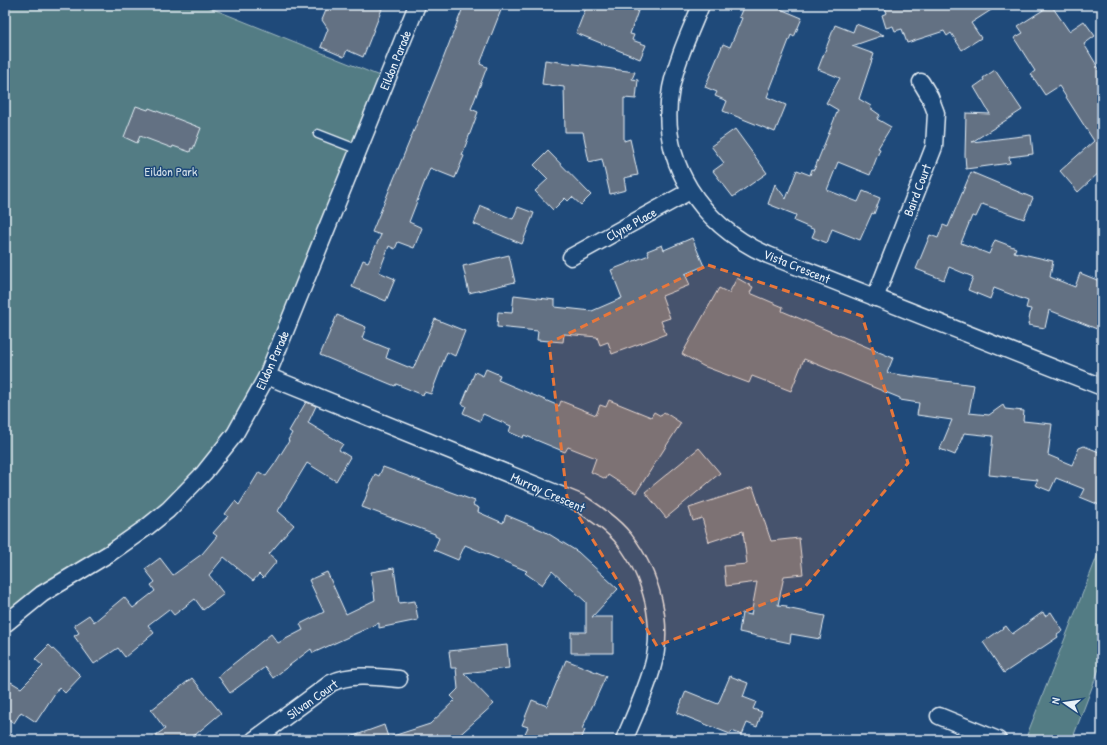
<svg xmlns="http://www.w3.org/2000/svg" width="1107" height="745" font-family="'Patrick Hand',sans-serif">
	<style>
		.green { fill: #527c84; stroke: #9db6be }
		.building { fill: #647183; stroke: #e8f1f8 }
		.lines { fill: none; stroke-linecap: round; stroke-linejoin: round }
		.lane-casing { stroke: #e8f1f8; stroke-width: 11 }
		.street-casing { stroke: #e8f1f8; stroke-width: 19 }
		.lane { stroke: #1f4a7a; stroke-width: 8 }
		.street { stroke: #1f4a7a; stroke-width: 16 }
		.marked { fill: #e8773b; fill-opacity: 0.2; stroke: #e8773b; stroke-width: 3; stroke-dasharray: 8 5; stroke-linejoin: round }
		.labels { text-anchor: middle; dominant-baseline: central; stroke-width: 3; stroke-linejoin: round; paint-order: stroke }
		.street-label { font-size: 13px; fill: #e8f1f8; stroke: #1f4a7a }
		.park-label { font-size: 13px; fill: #d2dfe7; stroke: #1f4a7a }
	</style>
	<rect width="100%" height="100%" fill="#1f4a7a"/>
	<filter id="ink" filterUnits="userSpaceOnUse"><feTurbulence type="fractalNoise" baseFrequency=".025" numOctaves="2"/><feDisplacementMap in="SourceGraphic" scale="8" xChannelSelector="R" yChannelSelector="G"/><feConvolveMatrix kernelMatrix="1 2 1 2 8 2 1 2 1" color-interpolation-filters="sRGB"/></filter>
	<g filter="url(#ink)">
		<g class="green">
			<path d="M5 5H203L387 79 267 376 180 498 5 624Z"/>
			<path d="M1102 544V661L1072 740H1025Z"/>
		</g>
		<g class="building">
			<path d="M333 5H373L382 9 363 57 347 50 344 57 321 47 328 29 322 20 327 8Z"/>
			<path d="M464 5H503L480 64 487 67 471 109 478 112 462 155 464 156 455 178 430 168 409 222 422 228 414 248 398 242 395 249 389 246 379 272 395 279 386 301 352 287 363 260 368 262 381 235 372 232 438 72Z"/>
			<path d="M587 5H640L630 34 634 35 632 40 646 45 640 59 576 33Z"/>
			<path d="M744 5H771L802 18 794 37 791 35 767 97 786 105 775 132 723 111 727 101 715 96 717 92 705 87 723 44 730 47 742 18 739 17Z"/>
			<path d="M884 5H999L971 23 981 38 962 50 951 33 947 36 944 31 907 43 902 29 895 31 893 26 886 28 882 15 887 13Z"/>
			<path d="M1051 5 1069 31 1084 21 1095 36 1084 44 1102 74V170L1078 192 1060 171 1094 141 1059 86 1045 95 1031 74 1035 71 1014 38 1023 33 1018 26Z"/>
			<path d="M856 24 884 35 852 46 874 54 859 99 871 106 870 108 880 115 877 119 891 127 878 148 880 149 870 175 838 162 827 190 858 202 863 191 880 198 874 214 872 213 860 240 832 229 827 243 812 237 815 230 794 221 796 215 768 204 775 184 786 199 797 170 810 175 812 169 814 170 838 110 826 103 840 78 818 69 835 25 853 32Z"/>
			<path d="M545 60 635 72 632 79 638 80 636 99 624 98V141L630 139 638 175 624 178 626 190 610 194 602 159 589 162 583 132H565L564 87 542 84Z"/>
			<path d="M995 70 1022 110 972 142 1031 135 1033 154 1009 157 1010 163 966 169 965 155 966 113 990 114 974 87 984 80 983 78Z"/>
			<path d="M136 106 148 110 149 108 201 128 193 149 191 148 190 152 173 146 172 148 140 136 137 143 124 137Z"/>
			<path d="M735 129 767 173 733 197 713 171 724 163 711 146Z"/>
			<path d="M548 151 591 195 581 205 572 197 568 201 565 198 553 210 535 191 548 179 534 165Z"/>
			<path d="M971 172 1033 198 1024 219 982 204 976 217 972 216 961 243 989 254 995 240 1016 248 1014 252 1053 261 1050 277 1075 287 1080 273 1102 282V331L1049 310 1045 328 1028 325 1031 309 1026 308 1028 301 994 288 990 299 968 290 973 277 949 267 944 280 916 269 930 235 938 238 943 225 948 227Z"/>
			<path d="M481 206 513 219 518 207 534 213 522 244 474 224Z"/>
			<path d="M692 238 704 266 685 274 690 285 662 296 670 318 661 321 666 334 612 354 608 342 600 345 597 337 564 334 563 342 537 340 538 331 497 327 498 312 512 313 514 295 555 300V307L592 311 622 298 611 270 649 255 647 251 662 245 664 250Z"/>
			<path d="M509 255 515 282 469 293 463 266Z"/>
			<path d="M737 278 753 287 750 293 783 307 782 311 893 358 887 373 974 385 969 413 989 415 1003 405 1005 409 1024 411 1023 421 1052 424 1048 455 1072 465 1079 448 1084 446 1102 453V506L1080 497 1084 489 1056 478 1050 491 1035 485 1038 480 989 475 993 436 964 433 955 455 940 449 952 420 917 415 919 403 900 400V398L804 359 791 391 752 376 749 383 703 366 682 354 719 288 729 293Z"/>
			<path d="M337 315 366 327 362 338 389 349 386 358 413 369 435 319 465 331 455 356 447 352 431 394 424 392 423 395 396 384 395 386 320 355Z"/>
			<path d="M486 369 500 375 498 380 559 406 561 401 596 415 600 405 606 407 609 400 651 417 654 412 661 416 664 412 681 423 636 493 608 475 606 479 591 472 596 458 568 447 565 452 524 435 523 438 509 432 511 426 483 414 480 421 463 413 466 406 462 404 475 372 483 376Z"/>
			<path d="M306 402 316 406 308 423 343 444 339 450 350 457 336 481 307 463 278 511 294 525 269 554 277 561 263 578 259 574 253 581 224 557 209 575 224 594 203 610 195 599 174 615 169 609 148 625 154 633 125 657 118 648 94 664 74 636 79 633 74 625 89 615 94 622 124 597 133 608 155 591 151 585 155 582 145 569 160 558 173 575 202 554 217 536 213 533 228 516 225 514 235 501 239 505 259 472 266 476 274 465 289 441 288 440 292 433 289 431Z"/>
			<path d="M699 448 720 473 666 518 645 492Z"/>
			<path d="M383 467 475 501 473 505 479 508 478 512 503 523 506 515 544 531 578 552 618 589 592 617H613V653H571V632H586V602L552 571 542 585 525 573 527 571 465 545 458 560 434 550 439 538 435 536V534L362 507 375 474 379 476Z"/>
			<path d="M753 487 771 541 799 538 803 574 784 576 778 605 787 606 786 608 825 616 820 639 791 634 790 643 739 632 742 613 751 615 757 582 726 586 724 566 747 564 743 531 709 542 702 518 693 521 689 508Z"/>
			<path d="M394 568 399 603 415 601 418 620 379 628V623L313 653 311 649 273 678 265 667 230 693 218 676 271 634 278 643 303 630 300 624 324 612 309 580 327 572 346 614 375 600 371 572Z"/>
			<path d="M1043 612 1045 616 1051 612 1063 631 1057 635 1058 637 1004 673 983 642 1006 626 1012 634Z"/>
			<path d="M49 645 81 676 65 693 59 687 36 722 21 712 14 723 5 717V691L11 682 21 688 43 666 35 659Z"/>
			<path d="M507 645 509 668 464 673 494 704 454 740H390V737L430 724 455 700 451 696 458 689 456 668H451L449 651Z"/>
			<path d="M566 660 606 676 582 729 585 730 581 740H522L528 727 522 725 532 700 547 706Z"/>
			<path d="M730 676 748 683 743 697 756 702 753 709 762 712 757 727 747 723 742 735 732 731 730 734 677 713 686 691 718 704Z"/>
			<path d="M192 678 221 713 189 740H148L165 729 151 710Z"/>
			<path d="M384 725 389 740H348V738Z"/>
		</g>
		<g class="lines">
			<defs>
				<path id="lane" d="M318 134 359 150"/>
				<g id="street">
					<path d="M701 5C690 32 677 59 671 88 657 162 702 226 768 255L1102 387"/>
					<path d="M571 257 690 191"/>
					<path d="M875 298 934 147 936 113 930 97 921 82"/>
					<path d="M267 376 580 503C595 513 613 525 624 539 652 575 665 625 652 669 645 693 634 717 624 740"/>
					<path d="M5 624 42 594 110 553 147 527 168 510 204 473 235 434 267 376 417 5"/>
					<path d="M939 716 998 740"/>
					<path d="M254 740 331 683C352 673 377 677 399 679"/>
				</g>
			</defs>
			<use href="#lane" class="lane-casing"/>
			<use href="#street" class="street-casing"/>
			<use href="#lane" class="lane"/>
			<use href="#street" class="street"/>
		</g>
	</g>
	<path class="marked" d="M708 265 862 316 908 463 804 588 657 646 567 497 549 343Z"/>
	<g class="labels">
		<g class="street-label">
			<text transform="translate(395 60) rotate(-68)">Eildon Parade</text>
			<text transform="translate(917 190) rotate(-69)">Baird Court</text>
			<text transform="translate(631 224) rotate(-29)">Clyne Place</text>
			<text transform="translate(797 266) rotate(22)">Vista Crescent</text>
			<text transform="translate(272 360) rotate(-66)">Eildon Parade</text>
			<text transform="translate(548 492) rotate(24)">Murray Crescent</text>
			<text transform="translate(312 699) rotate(-35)">Silvan Court</text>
		</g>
		<g class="park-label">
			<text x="171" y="171">Eildon Park</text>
		</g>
	</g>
	<rect width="1107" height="745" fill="none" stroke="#1f4a7a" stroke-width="20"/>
	<rect x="10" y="10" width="1087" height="725" fill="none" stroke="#e8f1f8" stroke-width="1.5" filter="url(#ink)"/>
	<g transform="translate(1065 703) rotate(283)" stroke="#1f4a7a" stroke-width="3" paint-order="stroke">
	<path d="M0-3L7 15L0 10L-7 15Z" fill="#e8f1f8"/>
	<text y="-6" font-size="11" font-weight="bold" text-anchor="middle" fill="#e8f1f8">N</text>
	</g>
</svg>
